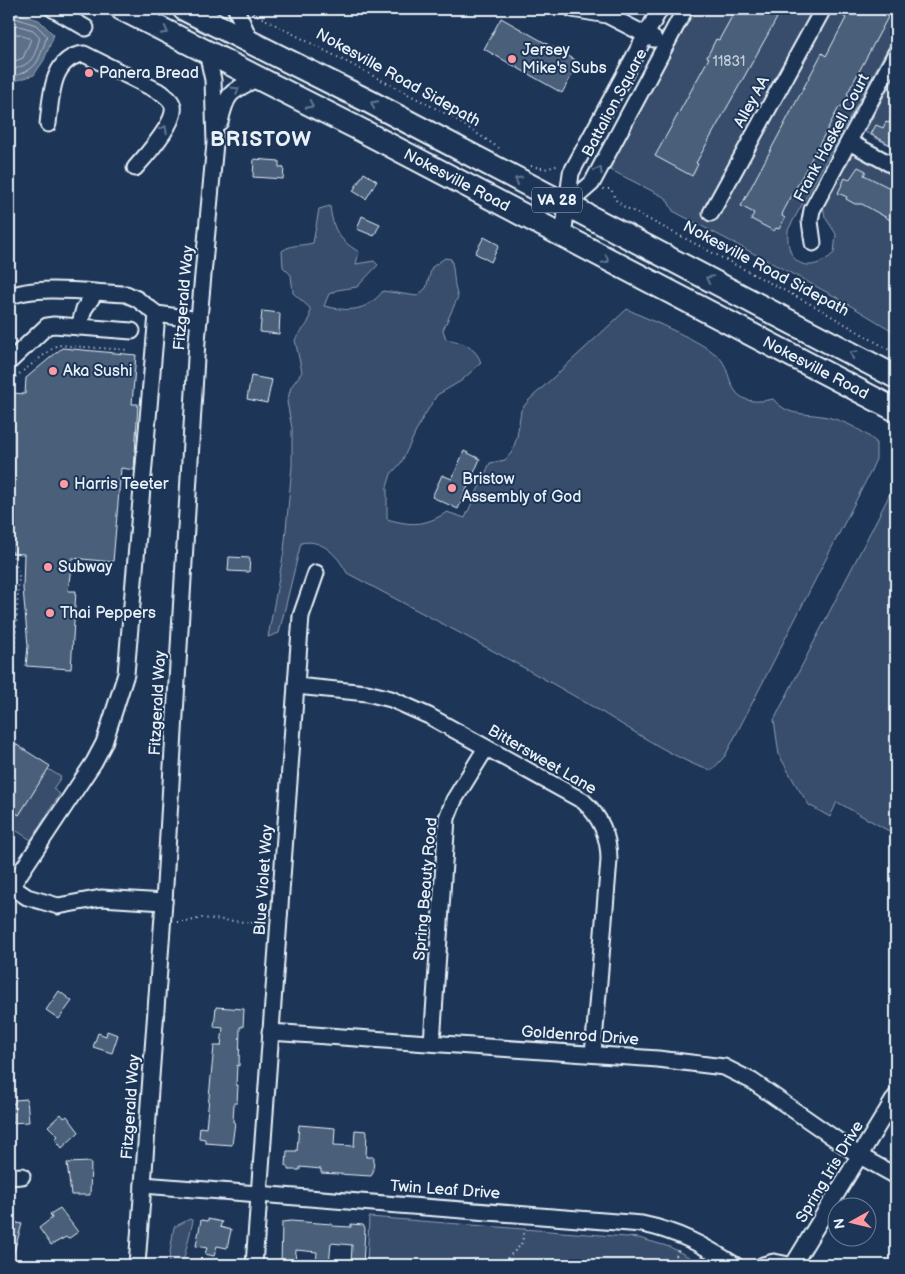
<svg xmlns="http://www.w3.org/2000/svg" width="905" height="1274" font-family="'Balsamiq Sans',sans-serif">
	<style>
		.green { fill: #374d6c; stroke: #909fb2 }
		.water { fill: #5d7089; stroke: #95a4b5 }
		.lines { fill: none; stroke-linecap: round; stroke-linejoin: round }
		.shore { stroke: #b0bdcc; stroke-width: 1 }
		.building { fill: #495e7a; stroke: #e8f1f8 }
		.minor-casing { stroke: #e8f1f8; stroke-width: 19 }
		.highway-casing { stroke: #e8f1f8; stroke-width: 26 }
		.path { stroke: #e8f1f8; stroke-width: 2; stroke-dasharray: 1 4; stroke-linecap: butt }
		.minor { stroke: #1d3557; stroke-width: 15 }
		.highway { stroke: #1d3557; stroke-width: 22 }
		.oneway { stroke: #64778f }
		.poi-dot { fill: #ff9aa2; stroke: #1d3557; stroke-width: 2 }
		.labels { text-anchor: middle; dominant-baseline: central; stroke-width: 4; stroke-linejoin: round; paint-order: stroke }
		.number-label { font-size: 14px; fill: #c0ccd8 }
		.shield { fill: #1d3557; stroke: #abb9c8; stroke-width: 1 }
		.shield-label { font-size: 15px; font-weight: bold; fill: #e8f1f8 }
		.poi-label { font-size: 16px; fill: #e8f1f8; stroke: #1d3557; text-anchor: start }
		.street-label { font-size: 16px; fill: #e8f1f8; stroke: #1d3557 }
		.district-label { font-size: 21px; font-weight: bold; letter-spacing: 1px; fill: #e8f1f8; stroke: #1d3557 }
	</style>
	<rect width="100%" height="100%" fill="#1d3557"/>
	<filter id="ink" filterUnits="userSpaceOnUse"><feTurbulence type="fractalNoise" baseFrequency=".02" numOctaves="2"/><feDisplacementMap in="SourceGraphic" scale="10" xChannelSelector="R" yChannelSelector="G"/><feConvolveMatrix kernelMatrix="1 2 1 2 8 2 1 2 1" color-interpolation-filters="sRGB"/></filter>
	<g filter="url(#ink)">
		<g class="green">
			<path d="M695 9H896V33L788 230C785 265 809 276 834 253L836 234 825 217 823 205 848 156 858 153 896 173V333L836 297 673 211 666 198 609 169Z"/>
			<path d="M896 73V149L865 132Z"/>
			<path d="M330 206C333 230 338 239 359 252L356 264 374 261 378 265 357 287 337 290 329 294 324 306C349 312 366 312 383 291L417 296 426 288 432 267 445 258 451 259C455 272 453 284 458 297L443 330 446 339C462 342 476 347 481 363L461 381 437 395 421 421 401 463 391 474 387 487V519C412 526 425 526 447 512L465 518 490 463 505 460 512 452 517 437 521 410 529 400 627 309C651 321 703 341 720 358 730 369 728 390 743 398 752 403 763 401 773 399 790 418 804 412 827 417 845 421 862 430 876 442V459L869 475 725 756 712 770C688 768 613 718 588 704 509 658 427 616 347 573 338 556 322 538 301 543L279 633 268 637 284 551 292 466V428L287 402 291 387 302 372 295 340C303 326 311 327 310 308L293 293 291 275 283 267 282 251C291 244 302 246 313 243L319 209Z"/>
			<path d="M895 484 896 485V835L837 802 830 817 809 805 796 785 779 755 774 720Z"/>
			<path d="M48 769 61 777 53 789 60 794 31 840 9 826V808L19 815Z"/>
			<path d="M369 1217 639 1238 670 1247 704 1265H367Z"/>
			<path d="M190 1219 193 1221 184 1258 178 1265H168L174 1227Z"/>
		</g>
		<path class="water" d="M9 11 39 20 54 35 44 60 34 75 9 83Z"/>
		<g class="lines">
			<g class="shore">
				<path d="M9 16 36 25 47 36C37 65 39 68 9 78"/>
				<path d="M9 23 33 30 40 37C33 61 33 63 9 71"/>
				<path d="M9 31 31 39 23 58 9 63"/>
			</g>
		</g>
		<g class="building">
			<path d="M736 9H761L777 18 696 163 698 164 692 176 655 156 709 58 707 57 716 39 719 40Z"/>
			<path d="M846 9H872L888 17 847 94 850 96 844 107 841 106 838 109 799 182 783 212 782 216 785 218 779 229 776 228 774 231 751 219 754 213 741 206 822 53 826 56 846 18 843 16Z"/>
			<path d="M501 18 579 62 562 93 484 49Z"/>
			<path d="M896 109V148L871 134 876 125 883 128 886 122 889 123Z"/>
			<path d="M254 159 279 161V167L284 168 283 179 253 177Z"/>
			<path d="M858 167 866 171 864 175 896 191V223L862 204H855L846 199 847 197 838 193 845 178 849 180Z"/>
			<path d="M364 173 377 181 366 199 353 191Z"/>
			<path d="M362 216 380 224 374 236 357 229Z"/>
			<path d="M484 237 499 245 491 262 475 253Z"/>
			<path d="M262 311 280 313 279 334 260 332Z"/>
			<path d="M62 348 136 355 132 404H138L134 470 121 468 113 562 72 558 68 591H76L71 669 26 666 28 646 23 588 24 554 10 553 15 498H9V426L13 393 25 394 26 378Z"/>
			<path d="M251 376 272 380 267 403 247 399Z"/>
			<path d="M464 451 480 459 458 509 432 497 442 475 452 479Z"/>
			<path d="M229 557 250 558 249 572 228 571Z"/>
			<path d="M9 740 50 766 19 815 9 808Z"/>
			<path d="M59 991 72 1001 59 1019 46 1010Z"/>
			<path d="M216 1007 244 1009 243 1027H240L239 1066 237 1065 236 1085H238L237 1103H234L233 1122H235L232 1145 205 1143V1139L199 1138 200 1127 206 1128 214 1046H221L223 1028 214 1027Z"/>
			<path d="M107 1031 118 1035 112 1053 93 1047 98 1033 106 1036Z"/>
			<path d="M27 1099 29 1122 9 1123V1104L15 1103V1100Z"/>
			<path d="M61 1114 64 1118 67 1116 79 1132 62 1148 55 1139 58 1136 48 1126Z"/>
			<path d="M299 1125 335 1128 334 1145 354 1146 355 1130 367 1131 366 1157H374L373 1173 371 1176 321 1173V1169L300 1167V1170H288V1166H286L287 1151H297Z"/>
			<path d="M91 1162 90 1195H71L67 1163Z"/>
			<path d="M60 1208 78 1232 68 1239 66 1237 51 1245 39 1228 52 1218 50 1214Z"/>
			<path d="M208 1219 222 1222 220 1227 231 1230 227 1248 217 1246 214 1256 205 1254 207 1248 196 1246 201 1220 208 1221Z"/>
			<path d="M9 1221 22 1224 11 1262H9Z"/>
			<path d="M291 1221 332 1224V1226L351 1227V1224L363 1225 365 1228 363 1265H351L352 1245 331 1243 329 1265H316L317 1252 296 1250 295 1265H281L282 1222Z"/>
		</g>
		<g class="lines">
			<defs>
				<g id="minor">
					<path d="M53 9 86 28"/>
					<path d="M236 9 250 40"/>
					<path d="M572 9 607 15 654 39"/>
					<path d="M220 122C227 91 231 92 258 78"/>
					<path d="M48 124C51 98 51 57 84 54L162 93C168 98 175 103 173 112 171 127 145 157 135 168"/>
					<path d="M849 142 896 167"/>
					<path d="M567 205 592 183 685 9"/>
					<path d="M711 213 823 9"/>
					<path d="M563 237 571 173 660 9"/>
					<path d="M813 243 810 221 812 210 896 53"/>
					<path d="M9 297C37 284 94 293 126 294L137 299 157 314 199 320"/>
					<path d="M79 327 84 309 95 293"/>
					<path d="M9 362 47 326 54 325 132 331"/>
					<path d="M296 686 367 693 391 699 429 716 583 801C601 817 609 836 609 860L593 1054"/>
					<path d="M9 885 27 897 58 906 101 898 164 902"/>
					<path d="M11 887 94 762 104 743 126 674 157 314"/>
					<path d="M270 1032 658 1059 724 1067 752 1081 860 1156 896 1176"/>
					<path d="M432 1043 447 818 454 800 486 748"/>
					<path d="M9 1177 22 1176"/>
					<path d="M143 1185 642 1224C677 1231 705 1246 735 1265"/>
					<path d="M137 1265 164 902 197 341 215 143 213 80 207 52"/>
					<path d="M254 1265 301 616 316 573"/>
					<path d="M763 1265 774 1262 789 1265"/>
					<path d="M793 1265 896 1096"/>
				</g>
				<g id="highway">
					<path id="s1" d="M122 9 357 128 896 410"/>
					<path d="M184 9 370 102 896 377"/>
				</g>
			</defs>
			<use href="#minor" class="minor-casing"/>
			<use href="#highway" class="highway-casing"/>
			<g class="path">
				<path d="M253 13 452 117 499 148"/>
				<path d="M531 166 545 169 560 165"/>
				<path d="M603 189H611L616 200 623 206 816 307 896 354"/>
				<path d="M9 431 14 378 57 345 128 350"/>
				<path d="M9 542 19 575 14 660 9 688"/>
				<path d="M177 922H186L202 918 266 924"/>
				<path d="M445 1265 468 1260 492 1265"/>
				<path d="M500 1265 521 1245 526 1227"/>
				<path d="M672 1265 679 1249"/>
			</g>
			<use href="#minor" class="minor"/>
			<use href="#highway" class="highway"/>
		</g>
		<defs><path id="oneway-chevron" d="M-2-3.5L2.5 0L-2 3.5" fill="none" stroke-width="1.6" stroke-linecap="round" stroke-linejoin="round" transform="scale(1.25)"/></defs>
		<g class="oneway">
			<use href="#oneway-chevron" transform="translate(165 31) rotate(27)"/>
			<use href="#oneway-chevron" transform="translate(236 90) rotate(-33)"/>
			<use href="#oneway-chevron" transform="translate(374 104) rotate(-152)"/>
			<use href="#oneway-chevron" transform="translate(310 105) rotate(27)"/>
			<use href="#oneway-chevron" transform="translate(164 129) rotate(-61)"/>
			<use href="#oneway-chevron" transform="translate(599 170) rotate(-62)"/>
			<use href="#oneway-chevron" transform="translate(518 180) rotate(-152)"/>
			<use href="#oneway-chevron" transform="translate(606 260) rotate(27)"/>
			<use href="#oneway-chevron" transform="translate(709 279) rotate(-152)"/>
			<use href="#oneway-chevron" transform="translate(853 354) rotate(-152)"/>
		</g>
	</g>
	<g class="poi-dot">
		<circle cx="512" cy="59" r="5"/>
		<circle cx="89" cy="73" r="5"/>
		<circle cx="53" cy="371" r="5"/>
		<circle cx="64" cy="484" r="5"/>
		<circle cx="452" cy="488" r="5"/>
		<circle cx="48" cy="567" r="5"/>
		<circle cx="50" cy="613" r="5"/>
	</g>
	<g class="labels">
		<g class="number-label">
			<text x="729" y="61">11831</text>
		</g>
		<rect class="shield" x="532" y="187.5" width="50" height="25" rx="4"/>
		<g class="shield-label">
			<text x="557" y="200">VA 28</text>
		</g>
		<g class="poi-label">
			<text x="522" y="50">Jersey<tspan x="522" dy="18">Mike's Subs</tspan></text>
			<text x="99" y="73">Panera Bread</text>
			<text x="63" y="371">Aka Sushi</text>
			<text x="462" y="479">Bristow<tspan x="462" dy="18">Assembly of God</tspan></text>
			<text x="74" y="484">Harris Teeter</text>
			<text x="58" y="567">Subway</text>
			<text x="60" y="613">Thai Peppers</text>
		</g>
		<g class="street-label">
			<text transform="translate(398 78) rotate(29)">Nokesville Road Sidepath</text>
			<text transform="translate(752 102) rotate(-61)">Alley AA</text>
			<text transform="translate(615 103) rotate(-62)">Battalion Square</text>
			<text transform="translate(832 138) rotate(-62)">Frank Haskell Court</text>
			<text stroke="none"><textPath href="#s1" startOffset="376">Nokesville Road</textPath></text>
			<text transform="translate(766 269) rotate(28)">Nokesville Road Sidepath</text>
			<text transform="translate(184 298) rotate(-85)">Fitzgerald Way</text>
			<text stroke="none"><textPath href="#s1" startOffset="781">Nokesville Road</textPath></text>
			<text transform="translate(158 703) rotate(-87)">Fitzgerald Way</text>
			<text transform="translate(542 760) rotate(30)">Bittersweet Lane</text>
			<text transform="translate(264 880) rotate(-86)">Blue Violet Way</text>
			<text transform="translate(426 889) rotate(-85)">Spring Beauty Road</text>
			<text transform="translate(580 1036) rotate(4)">Goldenrod Drive</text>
			<text transform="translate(131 1107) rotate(-86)">Fitzgerald Way</text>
			<text transform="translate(830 1172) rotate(-59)">Spring Iris Drive</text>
			<text transform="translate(445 1190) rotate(4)">Twin Leaf Drive</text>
		</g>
		<g class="district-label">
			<text x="261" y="139">BRISTOW</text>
		</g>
	</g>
	<rect width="905" height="1274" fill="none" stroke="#1d3557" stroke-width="30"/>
	<rect x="15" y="15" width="875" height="1244" fill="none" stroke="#e8f1f8" stroke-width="2" filter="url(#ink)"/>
	<g transform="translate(852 1222) rotate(262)"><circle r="24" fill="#1d3557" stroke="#6e8097"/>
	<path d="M0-4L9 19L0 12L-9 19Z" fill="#ff9aa2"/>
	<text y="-8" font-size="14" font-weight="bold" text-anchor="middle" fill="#e8f1f8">N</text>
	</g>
</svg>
